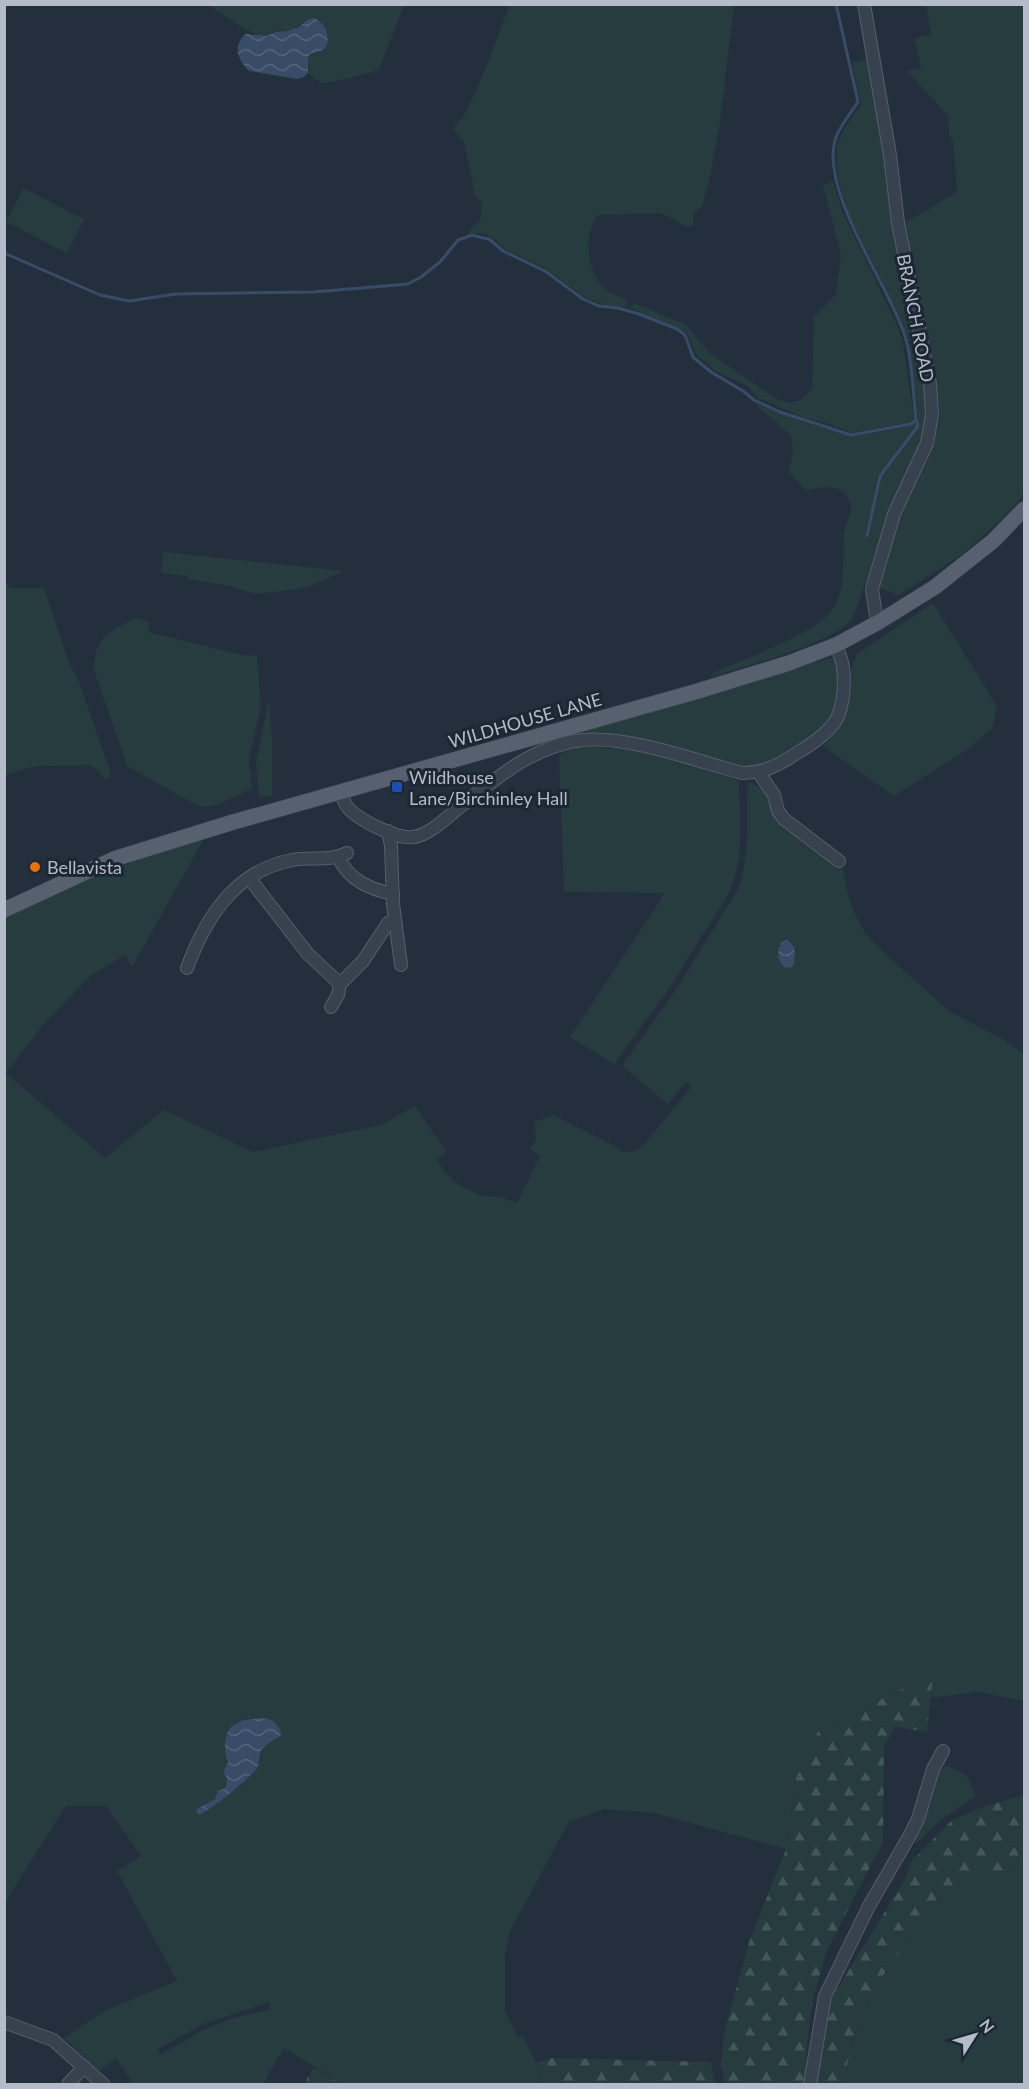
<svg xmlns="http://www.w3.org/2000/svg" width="1029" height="2089" font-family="Lato,sans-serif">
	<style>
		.grass { fill: #263c3f; fill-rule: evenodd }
		.forest { fill: url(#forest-firs) }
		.water { fill: url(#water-waves) }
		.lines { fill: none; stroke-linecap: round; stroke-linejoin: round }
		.stream { stroke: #394c67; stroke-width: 3 }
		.minor-casing { stroke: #565f6c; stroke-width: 14 }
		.major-casing { stroke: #414a57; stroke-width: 16 }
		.minor { stroke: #38414e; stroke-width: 12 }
		.major { stroke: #56606e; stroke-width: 15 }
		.transit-dot { fill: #1a4fb4; stroke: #1d2633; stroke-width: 2 }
		.food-dot { fill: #e8710a; stroke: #1d2633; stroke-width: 2 }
		.labels { text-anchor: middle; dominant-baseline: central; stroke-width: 6; stroke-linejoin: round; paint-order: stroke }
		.street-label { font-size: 18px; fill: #b4bcc9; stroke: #1d2633 }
		.poi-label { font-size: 18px; fill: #b4bcc9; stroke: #1d2633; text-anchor: start }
	</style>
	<defs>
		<pattern id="forest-firs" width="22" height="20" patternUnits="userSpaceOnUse" patternTransform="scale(1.5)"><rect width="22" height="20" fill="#263c3f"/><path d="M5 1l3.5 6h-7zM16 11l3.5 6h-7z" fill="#435659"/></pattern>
		<pattern id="water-waves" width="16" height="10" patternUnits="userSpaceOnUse" patternTransform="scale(1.5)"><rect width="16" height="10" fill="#394c67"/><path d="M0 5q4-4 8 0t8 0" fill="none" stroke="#53647b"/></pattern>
	</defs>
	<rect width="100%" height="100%" fill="#242f3e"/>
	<g class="grass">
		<path d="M510 4 734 5 720 123 709 183 701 208 693 213 694 225 687 227 661 213 598 215C583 235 586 271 605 289 610 294 619 296 626 300L625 307 605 305 586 298 543 267 506 250 494 239 485 234 468 233 480 220 482 202 475 195 464 142 453 129C472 113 499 31 510 4Z"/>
		<path d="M208 5H404L379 70 338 81 321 83 308 73V58L310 54 321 51V21C309 16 307 23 297 28 289 32 282 30 274 32 272 33 267 36 265 36 253 37 220 12 208 5Z"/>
		<path d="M926 5H1024V494L1004 517 960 556 899 595 879 588V579L899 520 930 452 940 420 938 397 905 223 957 192 953 140 949 135 948 116 907 71 921 68 915 38 931 35Z"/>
		<path d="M870 58 927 384 928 429 872 578H867C863 589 857 612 850 621 833 643 742 667 712 677L713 673C740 661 814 634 830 612 848 589 842 560 844 533 845 523 854 512 850 502 841 482 823 487 806 490L789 472 793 450 791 436 753 402 800 421 851 436 892 430 912 424 915 421 917 426 878 476 866 538 868 537 880 476 919 426 909 340 846 208 838 177 836 163 837 145 845 127 861 105 852 63Z"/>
		<path d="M833 182 843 213 896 323 903 343 914 418 911 422 851 433 830 424 804 418 758 398 748 386 715 371 697 355 686 332 630 308 635 303 686 325 711 354 775 398 789 403 801 400 812 388 814 317 836 294 841 255 823 185Z"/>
		<path d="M23 188 84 219 67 253 6 222Z"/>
		<path d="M163 552 343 571 306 588 256 594 230 586 188 579V576L161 573Z"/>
		<path d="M5 584H9V588H44L70 666 78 679 111 774 107 780 91 765 36 766 5 775Z"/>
		<path d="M933 603 997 706 993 727 968 749 894 796 823 746C860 712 839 690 857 654Z"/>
		<path d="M136 618 150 622 148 632 242 655 257 656 261 707 249 759 252 789 214 806 200 807 127 766 94 670C94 636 110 631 136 618Z"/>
		<path d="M829 658C840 663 838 671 838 682 838 693 836 713 829 723 815 743 773 764 749 768L590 737 587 729Z"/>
		<path d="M269 698 272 739V795L259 797 256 763Z"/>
		<path d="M585 745H593L610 749 623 746 638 747 732 778 739 782C740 821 745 859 728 895L666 993 614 1064 570 1037 665 893 564 892 559 754Z"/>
		<path d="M750 782 768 792 831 860 843 868 847 891 854 912 865 933 880 949 949 1011 1003 1039 1024 1054V1701L977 1692 931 1698 932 1684 929 1675 838 1721 820 1728 798 1766 786 1849 654 1813 604 1809 569 1822 510 1931 505 1954V2011L518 2037 523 2036 536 2063 542 2084H342L284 2048 263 2084H127L131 2080 116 2059 98 2071 64 2038 106 2010 177 1981 117 1871 141 1856 106 1806H66L5 1902V918C69 883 137 860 205 837L132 967 125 955 90 976 44 1024 6 1073 105 1158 164 1110 253 1152 381 1125 415 1106 446 1151 437 1160 446 1173 459 1185 481 1196 501 1197 517 1203 540 1156 530 1149 536 1140 534 1122 553 1115 613 1145 622 1152H631L641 1148 691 1087 686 1082 668 1104 622 1066 677 988 738 889C750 856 747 822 747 788ZM265 1718C264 1734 264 1751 258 1765 253 1777 217 1803 205 1813L197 1809 215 1799 227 1785 226 1775 231 1728 237 1722ZM269 2002 270 2010 234 2018 205 2029 160 2055 158 2049 201 2025Z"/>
		<path d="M949 1766 968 1777 976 1796 942 1819 914 1845 930 1805 936 1775 944 1767Z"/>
		<path d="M1024 1849V2084H843L852 2041 876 1986 917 1926 957 1887 988 1873 1012 1871Z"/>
	</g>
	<g class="forest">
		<path d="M929 1675 932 1684 927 1732 896 1727 884 1746 883 1842 827 1950 813 1998 807 2045 805 2084H725L721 2064 724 2032 749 1942 786 1849 798 1766 820 1728 838 1721Z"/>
		<path d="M1024 1795V1849L1012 1871 988 1873 957 1887 917 1926 876 1986 852 2041 843 2084H816L828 2004 905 1879 911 1862 951 1821 979 1808Z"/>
		<path d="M552 2058 711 2062 715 2084H542L536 2063Z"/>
		<path d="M314 2068 342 2084H305L308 2076Z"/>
	</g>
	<g class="water">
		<path d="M314 18C325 22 332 38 325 48 322 52 314 52 310 54L308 58V73L304 77 297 79 249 71C237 59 232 45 246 34L266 36 276 32 288 31 299 27 307 20Z"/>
		<path d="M787 940C797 946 795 954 794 965L790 968 784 967C777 960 777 952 781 942Z"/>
		<path d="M265 1718C275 1721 279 1725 281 1735 276 1739 266 1744 262 1749 259 1755 260 1762 257 1768 253 1776 207 1813 199 1815L196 1811 197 1809 215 1799 218 1791 224 1789C228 1784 228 1777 223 1772L228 1762C223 1750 223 1729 237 1723 244 1719 257 1719 265 1718Z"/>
	</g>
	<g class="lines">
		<g class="stream">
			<path d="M4 253 100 295 129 301 176 294 314 292 408 284 421 277 440 262 458 240 472 235 483 238 489 239 503 251 545 271 583 299 599 306 618 308 639 314 677 329 685 335 693 357 711 372 743 391 754 400 780 412 851 435 911 424 916 419C913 394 912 355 904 333 887 283 818 188 836 137 841 124 851 113 858 102L836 4"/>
			<path d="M867 536 880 476 918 426 916 419"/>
		</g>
		<defs>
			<g id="minor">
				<path d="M864 4 890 155 898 223 930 384 932 415 927 443 894 514 872 589 877 623"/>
				<path d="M759 773 774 795 778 811 784 819 839 861"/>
				<path d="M340 792C342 796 344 801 346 805 355 819 398 840 414 837 430 834 444 820 456 810 494 780 532 746 582 740 627 735 697 761 742 773 764 773 779 765 797 753 809 746 821 738 830 728 844 715 845 685 843 667 842 659 838 652 836 645"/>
				<path d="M388 831 391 845 393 904 401 965"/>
				<path d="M338 857C349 880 369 889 393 894"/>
				<path d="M249 878 308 954 340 984"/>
				<path d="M187 968C206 917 235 871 292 860 311 856 329 862 347 853"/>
				<path d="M331 1007 338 995 340 984 363 961 388 923 395 919"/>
				<path d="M4 2022 53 2040 103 2084"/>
				<path d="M68 2084 84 2067"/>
				<path d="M810 2084 825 1996 869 1906 910 1835 918 1819 933 1769 943 1751"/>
			</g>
			<path id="major" d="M4 910 114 859 230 823 698 691 789 663 836 645 877 623 935 587 993 541 1024 509"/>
		</defs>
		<use href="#minor" class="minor-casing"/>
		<use href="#major" class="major-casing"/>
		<use href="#minor" class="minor"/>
		<use href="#major" class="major"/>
	</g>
	<rect class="transit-dot" x="391" y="781" width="12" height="12" rx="3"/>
	<circle class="food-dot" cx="35" cy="867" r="6"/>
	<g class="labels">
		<g class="street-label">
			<text transform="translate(916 318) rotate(79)">BRANCH ROAD</text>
			<text transform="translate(525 720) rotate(-16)">WILDHOUSE LANE</text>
		</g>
		<g class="poi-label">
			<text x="409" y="777">Wildhouse<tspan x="409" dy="21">Lane/Birchinley Hall</tspan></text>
			<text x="47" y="867">Bellavista</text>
		</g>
	</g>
	<rect width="1029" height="2089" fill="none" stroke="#b4bcc9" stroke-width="12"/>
	<g transform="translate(975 2035) rotate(53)" stroke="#1d2633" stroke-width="4.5" paint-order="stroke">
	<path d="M0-4.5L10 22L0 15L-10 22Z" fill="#b4bcc9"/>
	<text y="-9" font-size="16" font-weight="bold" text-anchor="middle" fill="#b4bcc9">N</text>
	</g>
</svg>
